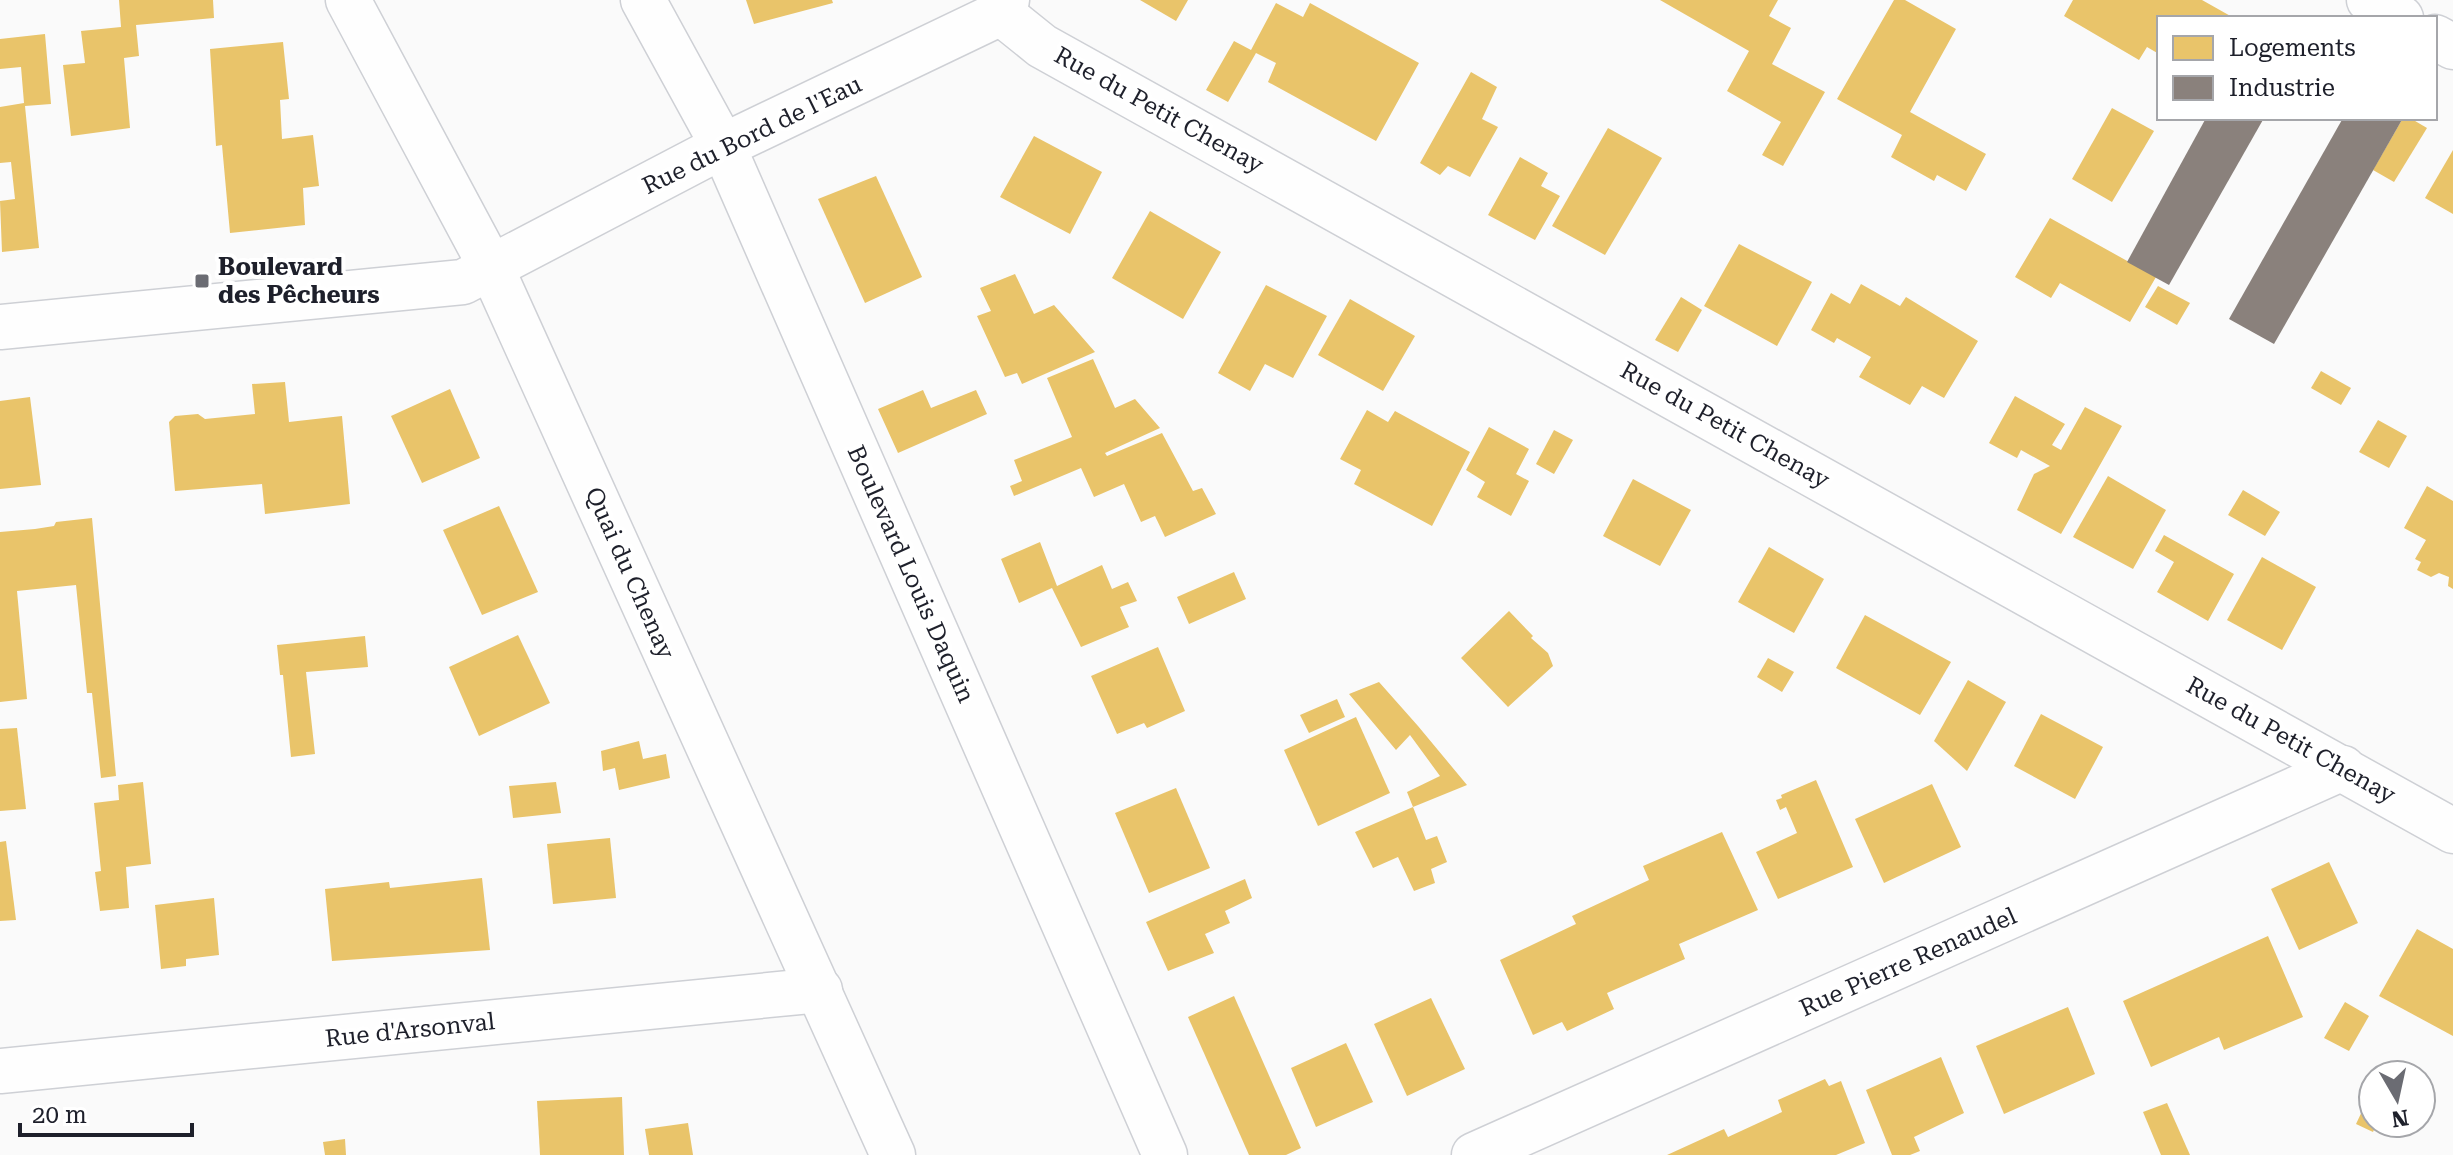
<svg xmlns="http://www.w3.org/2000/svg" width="2453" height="1155" font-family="'Roboto Serif',serif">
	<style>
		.homes { fill: #e9c46a }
		.industry { fill: #8a817c }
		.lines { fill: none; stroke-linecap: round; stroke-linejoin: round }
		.minor-casing { stroke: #ced0d5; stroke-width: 47 }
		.minor { stroke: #fefefe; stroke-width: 44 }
		.poi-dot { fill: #6b6c73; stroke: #fff; stroke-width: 3 }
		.labels { text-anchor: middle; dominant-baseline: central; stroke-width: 8; stroke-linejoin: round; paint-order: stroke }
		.street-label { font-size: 24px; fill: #1e202b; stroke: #fff }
		.poi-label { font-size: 24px; font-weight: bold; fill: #1e202b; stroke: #fff; text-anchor: start }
	</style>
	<rect width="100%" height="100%" fill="#fafafa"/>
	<g class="homes">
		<path d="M119 0H213L214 18 136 25 139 56 124 58 130 128 71 136 63 65 85 63 81 31 121 27Z"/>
		<path d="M746 0H832L833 3 754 24Z"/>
		<path d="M1140 0H1188L1176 21Z"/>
		<path d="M1660 0H1778L1769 16 1791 28 1772 64 1825 92 1783 166 1762 155 1781 122 1727 91 1749 51Z"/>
		<path d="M1894 0H1905L1956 29 1910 112 1986 154 1966 191 1937 175 1934 181 1891 157 1902 135 1837 99Z"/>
		<path d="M2073 0H2202L2234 18H2159V54L2147 47 2139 60 2064 16Z"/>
		<path d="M1276 3 1303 17 1310 3 1419 63 1376 141 1268 82 1276 63 1256 53 1228 102 1206 90 1234 41 1251 50Z"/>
		<path d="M45 34 51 104 25 106 39 248 2 252 0 201 15 199 11 162 0 163V107L24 103 21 67 0 69V39Z"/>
		<path d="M283 42 289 99 280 100 282 139 313 135 319 186 303 188 305 225 230 233 222 145 216 146 210 49Z"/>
		<path d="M1471 72 1497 87 1482 119 1498 127 1470 177 1448 166 1440 175 1420 163Z"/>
		<path d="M2112 108 2154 131 2112 202 2072 179Z"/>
		<path d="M2403 118H2410L2427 128 2394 182 2373 170Z"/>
		<path d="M1608 128 1662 158 1605 255 1552 226Z"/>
		<path d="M1034 136 1102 172 1070 234 1000 197Z"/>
		<path d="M2453 150V214L2425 198Z"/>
		<path d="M1520 157 1548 173 1541 186 1560 196 1535 240 1488 215Z"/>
		<path d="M876 176 922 277 865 303 818 199Z"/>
		<path d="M1150 211 1221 252 1183 319 1112 278Z"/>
		<path d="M2050 218 2156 277 2130 322 2060 283 2051 298 2015 277Z"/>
		<path d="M1739 244 1812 282 1777 346 1704 306Z"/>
		<path d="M1015 274 1034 314 1054 305 1095 352 1022 384 1017 373 1005 377 977 316 991 311 980 288Z"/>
		<path d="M1861 284 1900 306 1906 297 1978 341 1944 398 1922 386 1910 405 1859 377 1871 357 1837 338 1834 343 1811 330 1831 293 1850 304Z"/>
		<path d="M1266 285 1327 316 1293 378 1265 364 1250 391 1218 373Z"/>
		<path d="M2158 286 2190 303 2177 325 2145 307Z"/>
		<path d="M1681 297 1702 310 1678 352 1655 340Z"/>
		<path d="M1350 299 1415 336 1383 391 1318 355Z"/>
		<path d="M1093 359 1115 408 1135 399 1160 428 1105 453 1107 456 1162 433 1193 491 1202 488 1216 514 1165 537 1155 516 1141 522 1124 484 1094 497 1081 468 1014 496 1010 486 1022 481 1014 460 1072 437 1047 378Z"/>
		<path d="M2321 371 2351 388 2341 405 2311 388Z"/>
		<path d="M285 382 289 422 342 416 350 504 265 514 262 484 175 491 169 422 175 416 198 414 205 419 255 414 252 384Z"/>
		<path d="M450 389 480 458 422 483 391 416Z"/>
		<path d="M923 390 931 408 976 390 987 414 898 453 878 409Z"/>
		<path d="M2015 396 2065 424 2052 445 2061 450 2085 407 2122 426 2061 534 2017 510 2034 474 2050 466 2021 450 2017 458 1989 443Z"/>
		<path d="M30 397 41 485 0 489V401Z"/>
		<path d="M1367 410 1388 422 1395 411 1470 452 1432 526 1354 484 1361 470 1340 459Z"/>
		<path d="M2378 420 2407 436 2389 468 2359 452Z"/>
		<path d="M1489 427 1529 449 1516 474 1529 481 1511 516 1477 497 1485 482 1466 470Z"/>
		<path d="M1554 430 1573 440 1554 474 1536 464Z"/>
		<path d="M2108 476 2166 510 2133 569 2073 537Z"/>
		<path d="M1633 479 1691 510 1660 566 1603 536Z"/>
		<path d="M2427 486 2453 501V589L2448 586 2449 577 2439 573 2431 577 2417 570 2421 562 2415 559 2426 540 2404 528Z"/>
		<path d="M2243 490 2280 512 2265 536 2228 515Z"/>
		<path d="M499 506 538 592 482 615 443 530Z"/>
		<path d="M92 518 116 776 101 778 92 693H87L76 585 17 591 27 699 0 702V532L35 529 54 526 56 522Z"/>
		<path d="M2164 535 2234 574 2208 621 2157 592 2174 562 2155 551Z"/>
		<path d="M1040 542 1057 586 1102 565 1112 589 1128 582 1137 601 1120 607 1129 627 1081 647 1052 588 1019 603 1001 559Z"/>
		<path d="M1769 547 1824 579 1794 633 1738 602Z"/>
		<path d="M2262 557 2316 587 2282 650 2227 620Z"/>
		<path d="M1234 572 1246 599 1189 624 1177 597Z"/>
		<path d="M1509 611 1533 636 1531 638 1548 653 1553 666 1508 707 1461 658Z"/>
		<path d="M1865 615 1951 662 1920 715 1836 668Z"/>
		<path d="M518 635 550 703 479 736 449 667Z"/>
		<path d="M365 636 368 667 306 672 315 754 291 757 283 675H280L277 645Z"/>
		<path d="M1158 647 1185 711 1147 728 1144 723 1117 734 1091 676Z"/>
		<path d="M1768 658 1794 672 1782 692 1757 677Z"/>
		<path d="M1968 680 2006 702 1967 771 1934 741Z"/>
		<path d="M1379 682 1418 726 1467 785 1413 807 1407 792 1440 776 1410 735 1396 750 1349 694Z"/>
		<path d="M1337 699 1345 717 1309 733 1300 715Z"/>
		<path d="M2041 714 2103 747 2075 799 2014 766Z"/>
		<path d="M1356 717 1390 793 1318 826 1284 750Z"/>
		<path d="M17 728 26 809 0 811V729Z"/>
		<path d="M639 741 643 759 666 754 670 778 619 790 615 768 603 771 601 751Z"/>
		<path d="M1816 780 1853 867 1778 899 1756 852 1797 833 1786 807 1780 810 1776 800 1782 798 1781 795Z"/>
		<path d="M143 782 151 864 126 867 129 908 100 911 95 872 101 871 94 803 119 800 118 785Z"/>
		<path d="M556 782 561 813 513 818 509 786Z"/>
		<path d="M1932 784 1961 847 1884 883 1855 819Z"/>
		<path d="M1176 788 1210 868 1149 893 1115 813Z"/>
		<path d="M1413 807 1426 840 1437 836 1447 862 1431 869 1435 883 1414 891 1398 857 1373 868 1355 832Z"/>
		<path d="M1722 832 1758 910 1679 944 1685 959 1607 993 1614 1009 1567 1031 1562 1022 1533 1035 1500 960 1576 924 1572 916 1649 880 1643 866Z"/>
		<path d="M610 838 616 898 553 904 547 844Z"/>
		<path d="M6 841 16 920 0 921V842Z"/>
		<path d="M2329 862 2358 923 2299 950 2271 889Z"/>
		<path d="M482 878 490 950 332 961 325 889 389 882 390 888Z"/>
		<path d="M1245 879 1252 898 1225 911 1230 923 1205 934 1214 953 1168 971 1146 922Z"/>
		<path d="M214 898 219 955 186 959V966L161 969 155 905Z"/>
		<path d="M2417 929 2453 949V1036L2379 996Z"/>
		<path d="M2268 936 2303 1017 2224 1050 2219 1037 2151 1067 2123 1001Z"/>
		<path d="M1234 996 1301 1148 1286 1155H1249L1188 1017Z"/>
		<path d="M1431 998 1465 1069 1407 1096 1374 1024Z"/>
		<path d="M2345 1002 2369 1016 2349 1051 2324 1038Z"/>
		<path d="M2068 1007 2095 1074 2004 1114 1976 1046Z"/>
		<path d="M1346 1043 1373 1102 1316 1127 1291 1068Z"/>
		<path d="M1941 1057 1964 1113 1914 1137 1920 1151 1910 1155H1892L1866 1090Z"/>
		<path d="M1825 1079 1829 1086 1841 1081 1865 1143 1836 1155H1667L1724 1129 1728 1137 1782 1112 1778 1100Z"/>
		<path d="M622 1097 624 1155H540L537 1101Z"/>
		<path d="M2167 1103 2190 1155H2161L2143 1112Z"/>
		<path d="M2365 1105 2373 1109V1123H2377L2373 1132 2356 1124Z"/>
		<path d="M688 1123 693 1155H649L645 1129Z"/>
		<path d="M345 1139 346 1155H325L323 1142Z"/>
	</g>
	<g class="industry">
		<path d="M2206 118H2264L2169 285 2127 262Z"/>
		<path d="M2343 118H2403L2274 344 2229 319Z"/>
	</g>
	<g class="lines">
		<defs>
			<g id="minor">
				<path d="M348 0 492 269 893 1155"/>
				<path d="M643 0 723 146 1165 1155"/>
				<path d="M2369 0 2401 18"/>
				<path d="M1001 13 1042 46 2453 831"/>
				<path d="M2435 37 2453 47"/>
				<path d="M0 327 463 282 723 146 1001 13 1007 0"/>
				<path d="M0 1071 820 990"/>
				<path d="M1474 1155 2343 768"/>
			</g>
		</defs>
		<use href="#minor" class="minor-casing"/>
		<use href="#minor" class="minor"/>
	</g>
	<rect class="poi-dot" x="194" y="273" width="16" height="16" rx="4"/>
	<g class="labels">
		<g class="street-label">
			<text transform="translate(1159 110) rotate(29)">Rue du Petit Chenay</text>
			<text transform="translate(752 135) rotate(-26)">Rue du Bord de l'Eau</text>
			<text transform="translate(1725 425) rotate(29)">Rue du Petit Chenay</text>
			<text transform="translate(630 573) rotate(66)">Quai du Chenay</text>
			<text transform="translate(911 574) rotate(66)">Boulevard Louis Daquin</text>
			<text transform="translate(2291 740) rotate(29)">Rue du Petit Chenay</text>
			<text transform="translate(1908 962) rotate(-24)">Rue Pierre Renaudel</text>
			<text transform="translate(410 1030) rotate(-6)">Rue d'Arsonval</text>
		</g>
		<g class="poi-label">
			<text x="218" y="267">Boulevard<tspan x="218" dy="28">des Pêcheurs</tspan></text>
		</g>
	</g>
	<rect x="2157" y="16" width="280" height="104" fill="#ffffff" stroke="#a5a6aa" stroke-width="2"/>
	<rect x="2173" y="36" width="40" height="24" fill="#e9c46a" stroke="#a5a6aa" stroke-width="2"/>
	<text x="2229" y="56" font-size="24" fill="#1e202b">Logements</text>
	<rect x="2173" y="76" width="40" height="24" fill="#8a817c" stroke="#a5a6aa" stroke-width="2"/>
	<text x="2229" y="96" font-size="24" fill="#1e202b">Industrie</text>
	<g transform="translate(2397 1099) rotate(171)"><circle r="38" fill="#ffffff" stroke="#a5a6aa" stroke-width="2"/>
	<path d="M0-6L14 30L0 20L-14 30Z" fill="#6b6c73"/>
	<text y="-12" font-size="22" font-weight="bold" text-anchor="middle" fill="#1e202b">N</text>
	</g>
	<path d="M20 1123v12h172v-12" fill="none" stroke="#1e202b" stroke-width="4"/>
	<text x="32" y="1123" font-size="24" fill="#1e202b" stroke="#ffffff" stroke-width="6" paint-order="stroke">20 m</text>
</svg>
